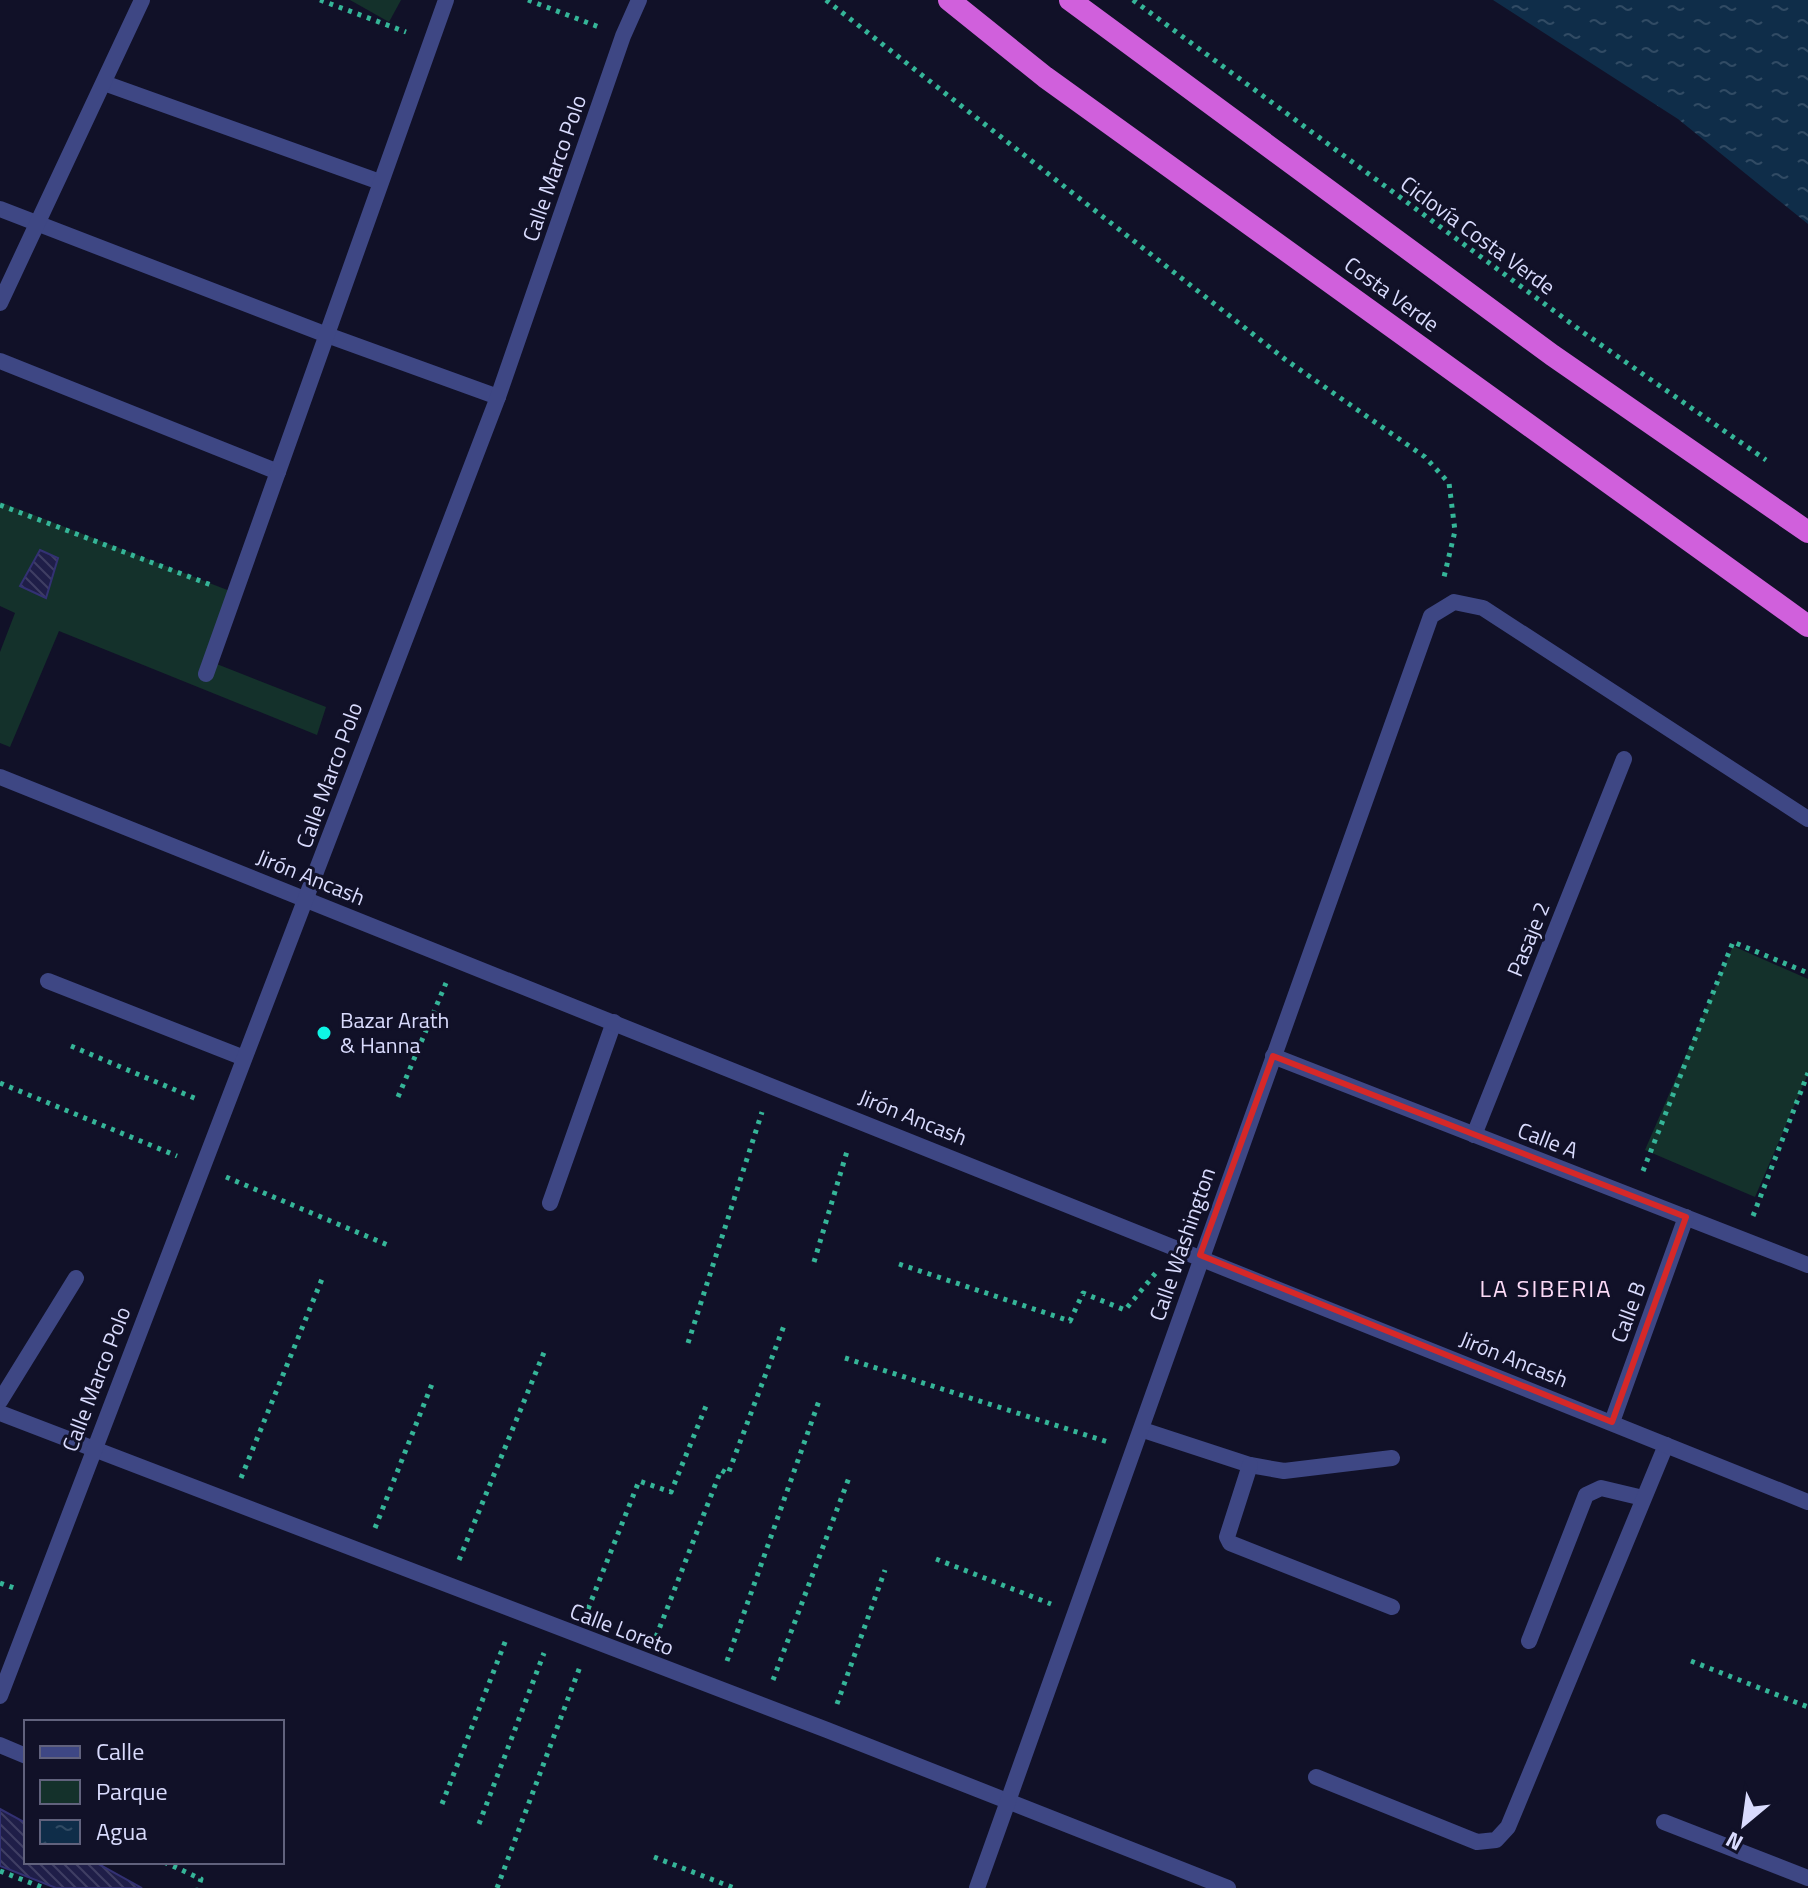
<svg xmlns="http://www.w3.org/2000/svg" width="1808" height="1888" font-family="'Titillium Web',sans-serif">
	<style>
		.park { fill: #14312b }
		.water { fill: url(#water-ripples) }
		.building { fill: url(#building-back-hatch); stroke: #333173; stroke-width: 2 }
		.lines { fill: none; stroke-linecap: round; stroke-linejoin: round }
		.path { stroke: #35b598; stroke-width: 5; stroke-dasharray: 4 6; stroke-linecap: butt }
		.service { stroke: #3e4784; stroke-width: 16 }
		.pedestrian { stroke: #3e4784; stroke-width: 16 }
		.minor { stroke: #3e4784; stroke-width: 16 }
		.trunk { stroke: #d060dc; stroke-width: 22 }
		.marked { fill: none; stroke: #d62828; stroke-width: 6; stroke-linejoin: round }
		.poi-dot { fill: #0ef5e5; stroke: #111128; stroke-width: 3 }
		.labels { text-anchor: middle; dominant-baseline: central; stroke-width: 6; stroke-linejoin: round; paint-order: stroke }
		.street-label { font-size: 22px; fill: #d9dbfd; stroke: #111128 }
		.poi-label { font-size: 22px; fill: #d9dbfd; stroke: #111128; text-anchor: start }
		.neighbourhood-label { font-size: 24px; letter-spacing: 2px; fill: #fddbf7; stroke: #111128 }
	</style>
	<defs>
		<pattern id="water-ripples" width="26" height="14" patternUnits="userSpaceOnUse" patternTransform="scale(2)"><rect width="26" height="14" fill="#0f2d49"/><path d="M2 4q2-2 4 0t4 0M15 11q2-2 4 0t4 0" fill="none" stroke="#314b64"/></pattern>
		<pattern id="building-back-hatch" width="6" height="6" patternUnits="userSpaceOnUse" patternTransform="scale(2)"><rect width="6" height="6" fill="#1f1e48"/><path d="M-1 5l2 2M0 0l6 6M5-1l2 2" fill="none" stroke="#3f3e63"/></pattern>
	</defs>
	<rect width="100%" height="100%" fill="#111128"/>
	<g class="park">
		<path d="M350 0H401L389 22Z"/>
		<path d="M0 502 230 591 204 659 326 707 317 735 59 631 10 747 0 743V652L15 613 0 606Z"/>
		<path d="M1733 946 1808 979V1074L1755 1197 1645 1150Z"/>
	</g>
	<path class="water" d="M1493 0H1808V224L1678 119Z"/>
	<g class="building">
		<path d="M40 550 58 558 46 598 20 586Z"/>
		<path d="M0 1809 26 1823V1862H95L142 1888H56L0 1866Z"/>
	</g>
	<g class="lines">
		<g class="path">
			<path d="M320 0 406 32"/>
			<path d="M528 0 599 27"/>
			<path d="M826 0 1286 360 1425 457 1449 483 1455 531 1444 577"/>
			<path d="M1133 0 1584 333 1766 460"/>
			<path d="M0 505 211 585"/>
			<path d="M71 1046 199 1100"/>
			<path d="M0 1083 177 1156"/>
			<path d="M398 1097 446 983"/>
			<path d="M1643 1171 1733 942 1808 973"/>
			<path d="M226 1177 390 1246"/>
			<path d="M1753 1216 1808 1073"/>
			<path d="M814 1262 848 1148"/>
			<path d="M899 1264 1070 1321 1083 1293 1125 1310 1159 1269"/>
			<path d="M688 1343 762 1112"/>
			<path d="M845 1358 1108 1442"/>
			<path d="M241 1478 322 1279"/>
			<path d="M375 1528 432 1384"/>
			<path d="M936 1559 1051 1604"/>
			<path d="M459 1560 545 1350"/>
			<path d="M0 1583 14 1588"/>
			<path d="M588 1609 639 1481 671 1492 706 1406"/>
			<path d="M656 1637 721 1470 728 1474 785 1323"/>
			<path d="M727 1661 820 1398"/>
			<path d="M1691 1661 1808 1707"/>
			<path d="M773 1680 850 1475"/>
			<path d="M837 1704 885 1570"/>
			<path d="M442 1804 507 1637"/>
			<path d="M479 1824 544 1653"/>
			<path d="M654 1857 734 1888"/>
			<path d="M164 1862 201 1879 198 1888"/>
			<path d="M0 1871 44 1888"/>
			<path d="M497 1888 581 1664"/>
		</g>
		<g class="service">
			<path d="M104 83 380 182"/>
			<path d="M0 209 327 335 498 397"/>
			<path d="M0 303 142 0"/>
			<path d="M0 361 278 472"/>
			<path d="M206 674 446 0"/>
			<path d="M48 981 244 1058"/>
			<path d="M550 1203 614 1022"/>
			<path d="M0 1401 76 1278"/>
			<path d="M1143 1430 1250 1465 1284 1471 1392 1458"/>
			<path d="M1250 1465 1227 1537 1230 1543 1392 1607"/>
			<path d="M1529 1641 1586 1495 1601 1488 1643 1498"/>
			<path d="M0 1745 26 1756"/>
			<path d="M1316 1777 1477 1842 1496 1840 1508 1827 1666 1445"/>
			<path d="M1664 1822 1808 1878"/>
		</g>
		<path class="pedestrian" d="M1474 1135 1624 759"/>
		<g class="minor">
			<path d="M0 777 1808 1502"/>
			<path d="M1273 1056 1808 1265"/>
			<path d="M0 1413 827 1730 1228 1888"/>
			<path d="M1612 1422 1686 1217"/>
			<path d="M0 1696 498 397 623 36 639 0"/>
			<path d="M977 1888 1431 616 1454 602 1483 608 1808 819"/>
		</g>
		<g class="trunk">
			<path d="M949 0 1045 77 1808 626"/>
			<path d="M1070 0 1552 355 1808 532"/>
		</g>
	</g>
	<path class="marked" d="M1273 1056 1686 1217 1612 1422 1200 1255Z"/>
	<circle class="poi-dot" cx="324" cy="1033" r="8"/>
	<g class="labels">
		<g class="street-label">
			<text transform="translate(554 168) rotate(-71)">Calle Marco Polo</text>
			<text transform="translate(1478 235) rotate(36)">Ciclovía Costa Verde</text>
			<text transform="translate(1392 294) rotate(36)">Costa Verde</text>
			<text transform="translate(329 775) rotate(-70)">Calle Marco Polo</text>
			<text transform="translate(311 877) rotate(22)">Jirón Ancash</text>
			<text transform="translate(1528 939) rotate(-68)">Pasaje 2</text>
			<text transform="translate(913 1117) rotate(22)">Jirón Ancash</text>
			<text transform="translate(1548 1140) rotate(21)">Calle A</text>
			<text transform="translate(1182 1244) rotate(-71)">Calle Washington</text>
			<text transform="translate(1628 1312) rotate(-70)">Calle B</text>
			<text transform="translate(1514 1359) rotate(22)">Jirón Ancash</text>
			<text transform="translate(96 1379) rotate(-69)">Calle Marco Polo</text>
			<text transform="translate(622 1629) rotate(21)">Calle Loreto</text>
		</g>
		<g class="poi-label">
			<text x="340" y="1020">Bazar Arath<tspan x="340" dy="25">&amp; Hanna</tspan></text>
		</g>
		<g class="neighbourhood-label">
			<text x="1546" y="1288">LA SIBERIA</text>
		</g>
	</g>
	<rect x="24" y="1720" width="260" height="144" fill="#111128" stroke="#61627d" stroke-width="2"/>
	<rect x="40" y="1746" width="40" height="12" fill="#3e4784" stroke="#61627d" stroke-width="2"/>
	<text x="96" y="1760" font-size="24" fill="#d9dbfd">Calle</text>
	<rect x="40" y="1780" width="40" height="24" fill="#14312b" stroke="#61627d" stroke-width="2"/>
	<text x="96" y="1800" font-size="24" fill="#d9dbfd">Parque</text>
	<rect x="40" y="1820" width="40" height="24" fill="url(#water-ripples)" stroke="#61627d" stroke-width="2"/>
	<text x="96" y="1840" font-size="24" fill="#d9dbfd">Agua</text>
	<g transform="translate(1744 1824) rotate(209)" stroke="#111128" stroke-width="6" paint-order="stroke">
	<path d="M0-6L14 30L0 20L-14 30Z" fill="#d9dbfd"/>
	<text y="-12" font-size="22" font-weight="bold" text-anchor="middle" fill="#d9dbfd">N</text>
	</g>
</svg>
